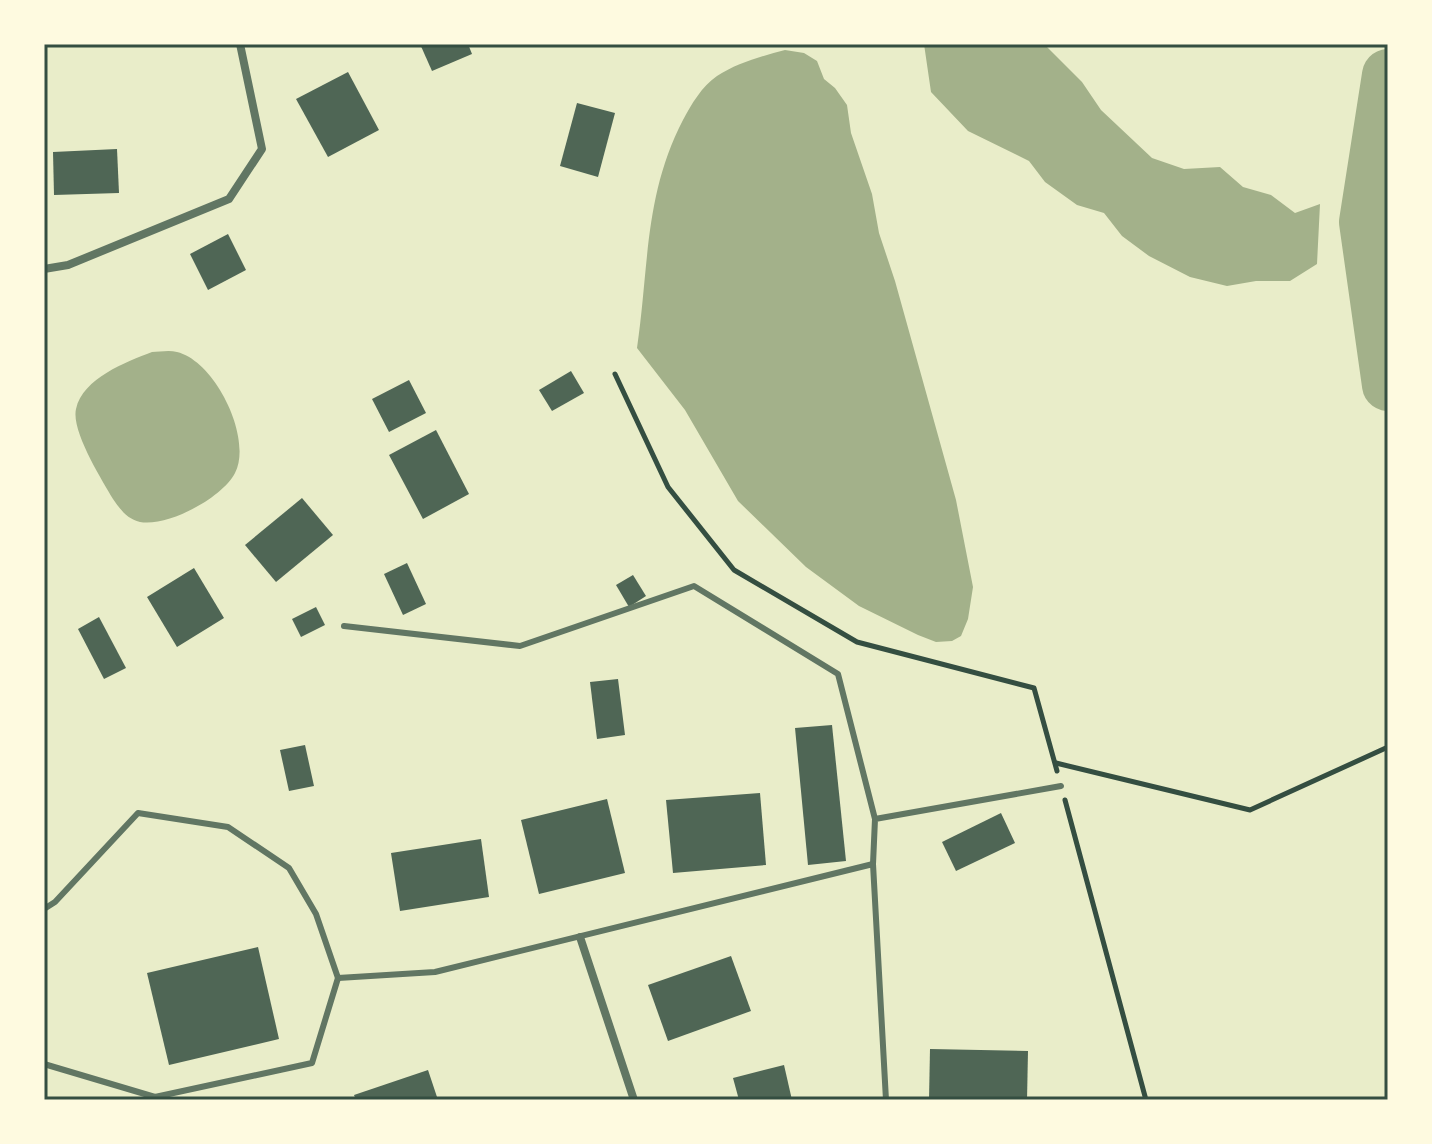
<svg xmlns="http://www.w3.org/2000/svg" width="1432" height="1144" font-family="Lato,sans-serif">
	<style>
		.water { fill: #a3b18a }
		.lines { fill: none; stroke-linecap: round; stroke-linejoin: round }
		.river { stroke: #a3b18a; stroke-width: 52 }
		.building { fill: #4f6655 }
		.path { stroke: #344e41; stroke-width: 5 }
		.service { stroke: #617663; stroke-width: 6 }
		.minor { stroke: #617663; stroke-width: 8 }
		.neatline { fill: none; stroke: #344e41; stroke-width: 3 }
	</style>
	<rect width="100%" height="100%" fill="#e9edc9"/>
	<g class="water">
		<path d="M1044 44 1082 82 1101 110 1152 158 1184 169 1220 167 1243 187 1271 195 1295 213 1320 204 1317 264 1290 281H1256L1227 286 1190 277 1149 256 1122 236 1104 213 1077 205 1045 182 1029 161 968 131 931 92 924 44Z"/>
		<path d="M785 50 804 53 817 61 824 79 835 88 847 105 851 133 872 194 879 233 895 281 956 500 973 587 968 619 961 636 952 641 936 642 918 635 859 606 806 567 738 501 685 410 637 348C649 267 644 195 683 120 691 105 702 86 717 76 737 63 762 56 785 50Z"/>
		<path d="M152 352C159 352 169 350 177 352 215 361 253 438 235 473 222 498 168 527 140 522 127 519 120 509 113 499 102 480 71 431 76 409 83 378 126 362 152 352Z"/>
	</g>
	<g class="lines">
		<path class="river" d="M1388 75 1365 222 1388 385"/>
	</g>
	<g class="building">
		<path d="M420 44H468L472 54 432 71Z"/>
		<path d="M348 72 379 130 328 157 296 99Z"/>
		<path d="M577 103 615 113 598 177 560 166Z"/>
		<path d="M117 149 119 193 54 195 53 152Z"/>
		<path d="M228 234 246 270 208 290 190 254Z"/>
		<path d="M571 371 584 393 552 411 539 390Z"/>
		<path d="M409 380 426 413 389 432 372 399Z"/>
		<path d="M436 430 469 494 423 519 389 455Z"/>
		<path d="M302 498 333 535 276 582 245 545Z"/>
		<path d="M407 563 426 604 403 615 384 574Z"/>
		<path d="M194 568 224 618 177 647 147 597Z"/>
		<path d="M633 575 646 596 629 607 616 585Z"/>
		<path d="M316 607 325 625 301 637 292 619Z"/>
		<path d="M99 617 126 668 104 679 78 629Z"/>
		<path d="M618 679 625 735 597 739 590 682Z"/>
		<path d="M832 725 846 861 808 865 795 728Z"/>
		<path d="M305 745 314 786 289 791 280 750Z"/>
		<path d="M760 793 766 865 673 873 666 800Z"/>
		<path d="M607 799 625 873 539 894 521 820Z"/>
		<path d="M1001 813 1015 843 956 871 942 842Z"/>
		<path d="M481 839 489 897 400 911 391 853Z"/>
		<path d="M258 947 279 1039 169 1065 147 973Z"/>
		<path d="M731 956 751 1011 668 1041 648 985Z"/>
		<path d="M930 1049 1028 1051 1027 1100H929Z"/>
		<path d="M784 1065 792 1100H739L733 1078Z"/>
		<path d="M428 1070 438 1100H356L354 1095Z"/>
	</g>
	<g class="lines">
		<g class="path">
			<path d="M615 374 668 487 734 570 857 642 1034 688 1057 771"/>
			<path d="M1056 763 1250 810 1388 747"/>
			<path d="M1065 800 1146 1100"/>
		</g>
		<g class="service">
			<path d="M344 626 520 646 694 586 838 674 875 819"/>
			<path d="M873 864 875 819 1061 786"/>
			<path d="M44 909 55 902 138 813 228 827 289 868 316 914 338 978 435 972 873 864 886 1100"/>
			<path d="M44 1064 155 1097 312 1063 338 978"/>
		</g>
		<g class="minor">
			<path d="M44 269 68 265 229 199 262 149 240 44"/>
			<path d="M580 937 634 1100"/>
		</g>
	</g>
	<rect width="1432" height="1144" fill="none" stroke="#fefae0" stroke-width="92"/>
	<rect x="46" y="46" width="1340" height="1052" class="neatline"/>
</svg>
